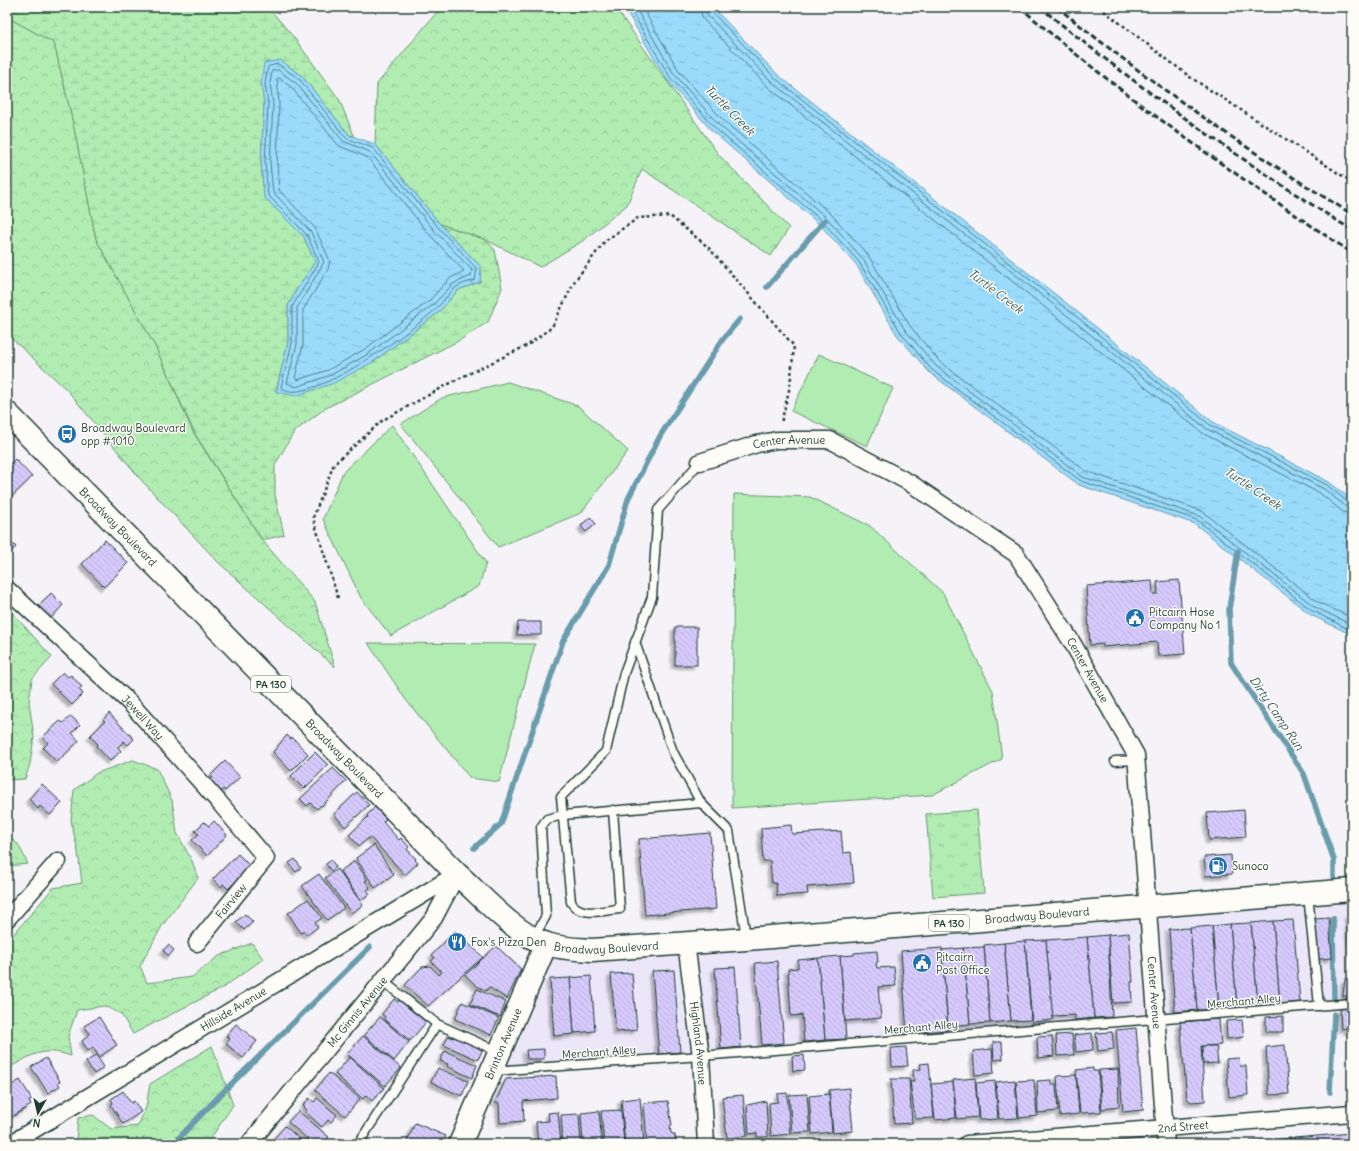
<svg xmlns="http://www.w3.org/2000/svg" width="1359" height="1151" font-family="Delius,sans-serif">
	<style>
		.built { fill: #ece6f9 }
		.grass { fill: url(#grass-tufts); stroke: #689573 }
		.forest { fill: url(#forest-crowns); stroke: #689573 }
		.wetland { fill: url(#wetland-marsh); stroke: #689573 }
		.garden { fill: #b1edb2; stroke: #689573 }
		.water { fill: url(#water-ripples); stroke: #699cac }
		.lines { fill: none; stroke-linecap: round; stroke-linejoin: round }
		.shore { stroke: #507c84; stroke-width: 1 }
		.stream { stroke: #699cac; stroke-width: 5.5 }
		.building { fill: url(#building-back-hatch); stroke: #1f3d34; filter: url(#shadow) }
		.lane-casing { stroke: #1f3d34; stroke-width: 11 }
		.street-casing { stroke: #1f3d34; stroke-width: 19 }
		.secondary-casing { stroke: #1f3d34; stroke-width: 25 }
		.primary-casing { stroke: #1f3d34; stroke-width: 25 }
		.path { stroke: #1f3d34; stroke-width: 2.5; stroke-dasharray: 3 3; stroke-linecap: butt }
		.lane { stroke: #fdfcf7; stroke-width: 8 }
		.street { stroke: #fdfcf7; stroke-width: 16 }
		.secondary { stroke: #fdfcf7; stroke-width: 22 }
		.primary { stroke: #fdfcf7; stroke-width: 22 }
		.rail { stroke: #1f3d34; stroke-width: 3; stroke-dasharray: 6 3; stroke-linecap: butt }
		.labels { text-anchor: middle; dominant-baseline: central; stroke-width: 3; stroke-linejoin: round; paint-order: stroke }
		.shield { fill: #fdfcf7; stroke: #62766e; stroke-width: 1 }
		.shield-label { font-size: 10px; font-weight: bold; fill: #1f3d34 }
		.poi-label { font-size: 11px; fill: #1f3d34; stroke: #fdfcf7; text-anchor: start }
		.street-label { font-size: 11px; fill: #1f3d34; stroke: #fdfcf7 }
		.water-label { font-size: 12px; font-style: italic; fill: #385d5c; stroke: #fdfcf7 }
	</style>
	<defs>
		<pattern id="grass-tufts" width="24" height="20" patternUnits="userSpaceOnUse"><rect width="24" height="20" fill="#b1edb2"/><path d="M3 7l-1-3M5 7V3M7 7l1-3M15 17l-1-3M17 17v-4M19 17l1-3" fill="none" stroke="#98cc9a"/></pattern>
		<pattern id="forest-crowns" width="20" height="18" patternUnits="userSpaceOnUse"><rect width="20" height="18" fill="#b1edb2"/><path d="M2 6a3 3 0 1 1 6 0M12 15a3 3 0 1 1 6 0" fill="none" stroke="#98cc9a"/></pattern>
		<pattern id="wetland-marsh" width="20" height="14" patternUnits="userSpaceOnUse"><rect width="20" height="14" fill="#b1edb2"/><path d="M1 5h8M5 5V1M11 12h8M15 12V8" fill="none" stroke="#98cc9a"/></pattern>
		<pattern id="water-ripples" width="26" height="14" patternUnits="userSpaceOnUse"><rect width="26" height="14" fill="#9adbfc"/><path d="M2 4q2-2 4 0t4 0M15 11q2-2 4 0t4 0" fill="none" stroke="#84bdd9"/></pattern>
		<pattern id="building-back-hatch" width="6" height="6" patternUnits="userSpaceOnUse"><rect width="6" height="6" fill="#d6cafc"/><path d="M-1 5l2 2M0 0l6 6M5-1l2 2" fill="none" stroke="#b7aed9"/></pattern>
		<filter id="shadow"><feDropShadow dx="-3.5" dy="3.5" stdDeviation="1" flood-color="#0004"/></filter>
	</defs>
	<rect width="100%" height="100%" fill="#f5f2f8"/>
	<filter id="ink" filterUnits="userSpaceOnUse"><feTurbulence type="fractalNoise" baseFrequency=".025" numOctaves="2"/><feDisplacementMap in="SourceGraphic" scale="8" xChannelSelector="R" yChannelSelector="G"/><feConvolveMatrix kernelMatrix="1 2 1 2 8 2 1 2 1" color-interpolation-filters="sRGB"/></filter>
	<g filter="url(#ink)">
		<path class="built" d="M1352 890V1003L493 1071 546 944Z"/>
		<path class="grass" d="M977 810 984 893 933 897 926 814Z"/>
		<g class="forest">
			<path d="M438 7H615L718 154 789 228 771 256 642 169 627 205 584 240 540 267 486 240 440 224 375 144 377 84 437 12Z"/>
			<path d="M7 17 54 43 73 123 96 239 156 348 193 432 262 540 315 602 335 667 218 562 143 482 68 391 7 334Z"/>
			<path d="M7 607 52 657 32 679 29 702 34 737 30 764 25 779 7 780Z"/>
			<path d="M133 760 157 769 172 800 177 833 192 861 198 878 162 926 140 966 147 983 192 977 219 956 252 943 263 959 224 987 133 1034 121 1014 104 1006 77 1010 68 1036 71 1056C42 1046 32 1055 7 1069V942L53 888 82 883 78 852 71 821 74 790 97 773Z"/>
			<path d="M7 836 18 844 28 864 7 866Z"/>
			<path d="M212 1046 233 1105 207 1144H72L76 1141 78 1118 93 1115 111 1129 138 1126 146 1107 150 1084Z"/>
		</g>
		<path class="wetland" d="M7 7H268L295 39 339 99 354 136 349 135 302 76 280 60 261 83 264 104 261 163 264 197 304 237 315 262 298 287 288 306V342L276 391 373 362 439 312 458 290 480 282 481 267 440 224 486 240 495 250 502 288 488 322 460 340 324 409 294 432 275 465V495L284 535 262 540 195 434 156 348 96 239 73 123 54 43 7 17Z"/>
		<g class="garden">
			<path d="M819 354 893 388 867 446 791 411Z"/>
			<path d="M508 382 578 406 628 451 581 513 498 547 401 424 442 398Z"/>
			<path d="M392 425 486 563 479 586 391 636 361 598 323 519 343 472Z"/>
			<path d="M734 494 810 497 870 526 943 593 993 691 1002 759 932 795 732 808Z"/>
			<path d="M368 643 535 644 499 782 470 778 406 700Z"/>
		</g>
		<g class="water">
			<path d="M624 7H712L778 75 1075 310 1213 422 1329 482 1352 500V635L1311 615 1195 524 1079 485 930 373 897 335 856 264 820 225 712 131 667 80Z"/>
			<path d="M280 60 302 76 349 135 375 144 440 224 481 267 480 282 458 290 439 312 373 362 334 383 296 396 276 392 288 342V306L298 287 315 262 304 237 264 197 261 163 264 104 261 83 264 63Z"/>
		</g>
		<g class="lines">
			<g class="shore">
				<path d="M629 7 670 77 715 128 823 222 859 262 901 333 932 370 1081 481 1197 520 1313 611 1352 631"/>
				<path d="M635 7 674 74 719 125 827 218 863 259 905 330 936 366 1083 477 1199 516 1315 607 1352 625"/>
				<path d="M642 7 679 71 723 120 831 214 868 255 910 326 940 362 1086 471 1202 511 1318 602 1352 618"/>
				<path d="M699 7 703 19 768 87 1204 434 1321 494 1343 512 1352 514"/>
				<path d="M705 7 707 15 772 82 1069 317 1207 429 1324 489 1345 506 1352 508"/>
				<path d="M710 7 711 11 775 78 1072 313 1210 425 1327 485 1348 502 1352 503"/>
				<path d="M278 64 299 79 346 138 373 148 437 226 477 269 475 280C469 282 460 284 455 288 448 294 443 302 437 308 416 328 305 411 281 387L292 343V307L319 262 307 235 268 195 265 163 268 104 265 83 268 67Z"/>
				<path d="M278 70 296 83 343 141 370 152 434 230 472 270 471 276 453 284 433 305 368 354 331 375 296 387 287 383 297 344V308L324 262 311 232 273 192 270 163 273 104 270 83 272 71Z"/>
				<path d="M279 78 291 87 339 146 367 157 429 234 464 271 449 279 429 301 365 349 328 370 297 380 295 378 303 345V310L328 269 330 261 315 228 279 190 277 163 279 104 277 79Z"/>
			</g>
			<g class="stream">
				<path d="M767 287 825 220"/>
				<path d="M1238 551 1229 609 1231 663 1304 774 1334 860V877"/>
				<path d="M474 848 501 824 563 641 609 565 628 499 660 436 723 339 740 319"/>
				<path d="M1333 918 1334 998"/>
				<path d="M1330 1092 1334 1014"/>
				<path d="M173 1144 223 1092 370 947"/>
			</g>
		</g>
		<g class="building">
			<path d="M15 459 32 477 7 501V467Z"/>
			<path d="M590 517 596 524 586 532 581 526Z"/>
			<path d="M7 538 16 547 7 555Z"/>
			<path d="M105 540 128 563 104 587 82 564Z"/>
			<path d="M1179 580 1185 654 1158 656 1157 642 1103 647V644L1090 645 1086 586 1152 581 1153 594H1158L1157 582Z"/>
			<path d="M51 593 63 605 49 620 36 608Z"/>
			<path d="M518 622H541V635H517Z"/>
			<rect x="675" y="627" width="22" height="38"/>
			<path d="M63 672 68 677 71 675 82 687 79 689 83 694 72 705 51 684Z"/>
			<path d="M109 713 134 739 128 745 124 741 118 747 121 751 110 761 96 746 98 744 90 736 105 721 103 720Z"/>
			<path d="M71 716 80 725 72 733 79 741 57 762 43 748 48 743 43 737 60 721 63 723Z"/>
			<path d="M287 735 291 739 292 737 308 754 291 771 273 752Z"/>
			<path d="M315 752 328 765 304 789 291 776Z"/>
			<path d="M225 761 240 777 225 791 223 789 220 792 210 781 213 778 210 776Z"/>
			<path d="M333 768 346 781 322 806 321 805 317 809 310 803 307 806 300 799Z"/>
			<path d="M42 784 62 803 50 815 40 806 38 809 29 799Z"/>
			<path d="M357 792 369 805 345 827 334 814Z"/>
			<path d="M375 807 386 819 383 822 399 840 401 838 409 847 407 849 416 859 415 860 418 863 405 875 370 837 359 846 349 835 368 817 367 815Z"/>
			<path d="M1244 810 1246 837 1209 840 1207 813Z"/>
			<path d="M214 821 227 835 207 856 192 840 199 834 195 831 204 822 209 826Z"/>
			<path d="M791 825 792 834 841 831 843 853 851 852 854 883 807 887 808 894 777 896 776 883H772L770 861H763L761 828Z"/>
			<path d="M710 833 716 909 645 915 639 839Z"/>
			<path d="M374 845 394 875 375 888 356 858Z"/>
			<path d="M238 854 251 867 228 889 223 884 221 887 213 879Z"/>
			<path d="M1231 855 1232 874 1206 876 1204 857Z"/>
			<path d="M295 859 301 868 296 872 289 863Z"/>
			<path d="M331 860 336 867 331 871 326 864Z"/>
			<path d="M355 861 363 873 367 880 365 881 370 888 367 890 370 894 360 900 340 871Z"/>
			<path d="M337 869 363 905 351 913 325 878Z"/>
			<path d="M319 874 344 908 327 920 302 886Z"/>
			<path d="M308 899 322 918 315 923 318 927 307 935 304 931 301 933 288 913Z"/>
			<path d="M245 914 253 922 244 930 236 922Z"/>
			<path d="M1348 915H1352V968Z"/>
			<path d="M1329 918 1332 958 1318 959 1315 919Z"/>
			<path d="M1293 920 1300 1002 1280 1004 1273 921Z"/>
			<path d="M1273 921 1280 1004 1258 1006 1251 923Z"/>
			<path d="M1251 923 1258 1006 1237 1007 1230 924Z"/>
			<path d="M1230 924 1237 1007 1219 1009 1212 926Z"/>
			<path d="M1212 926 1219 1009 1197 1010 1190 928Z"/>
			<path d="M1190 928 1197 1010 1175 1012 1169 929Z"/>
			<path d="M455 931 483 957 428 1006 405 985 422 967 430 966 439 975 442 972 431 961 435 958 432 955Z"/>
			<path d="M1129 933 1133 982H1131L1132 1002 1113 1003 1108 935Z"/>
			<path d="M1108 935 1112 1017 1094 1018 1087 937Z"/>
			<path d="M1087 937 1094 1018 1075 1020V1015L1052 1016 1046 940Z"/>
			<path d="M1046 940 1053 1020 1032 1022 1025 941Z"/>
			<path d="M1025 941 1031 1020 1011 1021 1004 943Z"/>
			<path d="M1004 943 1011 1021 990 1023 984 945Z"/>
			<path d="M168 945 174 950 169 956 163 951Z"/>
			<path d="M496 946 521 969 507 999 489 987 486 991 477 986 465 975Z"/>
			<path d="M984 947 990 1023 970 1024 963 948Z"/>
			<path d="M942 948 948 1030 907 1033 901 951Z"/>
			<path d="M963 948 970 1024 948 1026 942 950Z"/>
			<path d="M877 951 878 962 876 963 877 968 894 967 896 986 878 987 881 1018 845 1021 840 956 854 955V953Z"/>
			<path d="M840 956 846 1039 825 1040 818 958Z"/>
			<path d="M818 958 825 1040 804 1042 802 1015 791 1016 788 969 798 968V960Z"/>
			<path d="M777 961 784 1043 762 1045 755 963Z"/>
			<path d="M735 967 741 1047 721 1049 715 968Z"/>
			<path d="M674 970 680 1052 659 1054 652 971Z"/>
			<path d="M632 973 637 1030 616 1032 611 974Z"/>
			<path d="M591 976 595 1031 574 1033 570 978Z"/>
			<path d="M570 978 574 1034 554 1036 550 979Z"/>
			<path d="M1352 978V996H1343L1345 979Z"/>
			<path d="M477 989 506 1002 500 1017 470 1004Z"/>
			<path d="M394 999 398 1002 399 1000 426 1022 410 1041 384 1019 385 1017 382 1014Z"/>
			<path d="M462 1002 499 1018 491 1035 455 1019Z"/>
			<path d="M1352 1008V1031H1347V1028L1341 1029 1340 1009Z"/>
			<path d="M1283 1016V1032H1266V1017Z"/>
			<path d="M99 1017 117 1045 99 1057 93 1047 88 1051 82 1041 90 1034 84 1026Z"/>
			<path d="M380 1017 409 1042 394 1061 364 1035Z"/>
			<path d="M1219 1019 1221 1045 1201 1046 1205 1101 1191 1102 1187 1099 1180 1022Z"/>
			<path d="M1242 1020 1244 1037 1227 1039 1226 1021Z"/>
			<path d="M236 1024 257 1041 243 1058 226 1044 230 1039 226 1036Z"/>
			<path d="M1136 1028 1143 1110 1123 1112 1116 1030Z"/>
			<path d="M1112 1032 1114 1049 1098 1051 1096 1033Z"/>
			<path d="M1092 1033 1093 1050 1076 1052 1074 1035Z"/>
			<path d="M1072 1034 1074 1055 1057 1056 1056 1035Z"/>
			<path d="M363 1036 401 1068 385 1086 347 1054Z"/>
			<path d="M448 1036 454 1038 455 1036 483 1048 478 1060 444 1045Z"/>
			<path d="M1052 1036 1054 1056 1038 1058 1037 1037Z"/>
			<path d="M993 1042H1002L1003 1059 994 1060Z"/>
			<path d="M1285 1045 1289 1094 1269 1095 1266 1047Z"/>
			<path d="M1203 1046H1216L1218 1063 1203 1064 1202 1047Z"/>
			<path d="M906 1047 908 1066 892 1067 891 1048Z"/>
			<path d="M544 1049V1059H527L526 1050Z"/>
			<path d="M992 1049 994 1073 975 1075 973 1051Z"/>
			<path d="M445 1051 477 1065 472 1078 447 1066 448 1064 440 1061Z"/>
			<path d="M96 1055 104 1067 94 1074 86 1062Z"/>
			<path d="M804 1055 805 1070 793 1071 792 1056Z"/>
			<path d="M350 1057 384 1088 372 1101 366 1095 363 1099 335 1074Z"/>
			<path d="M46 1058 60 1081 58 1083 60 1086 48 1093 31 1067Z"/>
			<path d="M1239 1058 1240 1066H1246L1248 1095 1229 1097 1226 1059Z"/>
			<path d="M929 1063 934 1118 915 1119 910 1081H914L913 1070 921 1069 920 1064Z"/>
			<path d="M438 1068 468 1081 462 1096 431 1082Z"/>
			<path d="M1093 1068V1071H1098L1101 1112 1080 1113 1076 1070Z"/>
			<path d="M1118 1069 1119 1107 1102 1109 1099 1070Z"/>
			<path d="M329 1073 360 1099 345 1116 315 1090Z"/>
			<path d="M1076 1075 1079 1114 1060 1116 1057 1076Z"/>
			<path d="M556 1076 557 1098 523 1101 524 1121 500 1123 499 1103H495L506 1079Z"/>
			<path d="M975 1078 978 1117 957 1119 953 1080Z"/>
			<path d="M891 1079H909L912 1123 894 1124Z"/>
			<path d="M20 1080 32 1099 29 1101 31 1105 7 1120V1088Z"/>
			<path d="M1015 1080 1018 1118 999 1119 996 1082Z"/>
			<path d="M1034 1080 1037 1116 1019 1118 1016 1081Z"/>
			<path d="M1051 1080V1084H1056L1058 1111 1038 1113 1037 1081Z"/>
			<path d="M995 1081 998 1119 979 1120 976 1083Z"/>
			<path d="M953 1082 956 1118 935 1120 931 1084Z"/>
			<path d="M849 1088 853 1131 833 1133 829 1090Z"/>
			<path d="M123 1091 131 1103 134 1101 141 1112 123 1124 111 1105 113 1103 111 1099Z"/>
			<path d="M787 1093 790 1134 771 1136 769 1103 778 1102 777 1094Z"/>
			<path d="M807 1094 810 1132 792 1133 789 1095Z"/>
			<path d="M829 1094 832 1132 812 1134 809 1096Z"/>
			<path d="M743 1095 747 1136 727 1138 722 1097Z"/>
			<path d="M309 1098 314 1102 317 1098 337 1115 331 1122 328 1120 322 1127 305 1112 307 1110 303 1106Z"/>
			<path d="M640 1098 644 1143 625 1144 621 1100Z"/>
			<path d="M668 1101 672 1126H670L671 1133 675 1135 676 1142 647 1144 644 1103Z"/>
			<path d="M766 1101 768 1137H757V1133L749 1134 747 1105Z"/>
			<path d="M621 1110 624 1144H604L601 1111Z"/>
			<path d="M298 1111 329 1137 322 1144H313L288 1122Z"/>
			<path d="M599 1111 602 1144H583L581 1113Z"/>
			<path d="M558 1112 561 1144H538L536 1122 549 1121 548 1113Z"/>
			<path d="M579 1114 581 1144H563L561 1115Z"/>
			<path d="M415 1123 446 1136 442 1144H406Z"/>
			<path d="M285 1126 305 1144H269Z"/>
			<path d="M1352 1133V1144H1295L1294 1138Z"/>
			<path d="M340 1138 347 1144H337L336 1143Z"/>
			<path d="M1291 1138 1292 1144H1272V1140Z"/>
			<path d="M1271 1140V1144H1251L1250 1141Z"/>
		</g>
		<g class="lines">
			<defs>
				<g id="lane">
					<path d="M635 642 673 752 701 803"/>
					<path d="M1115 761 1136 760"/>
					<path d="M613 810 620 909C604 910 580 918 571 902L561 797 606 751 624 673 652 597 658 510 700 462"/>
					<path d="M1308 894 1319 1006"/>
					<path d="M534 937 546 916 541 827 547 819 563 815 701 803 729 831 746 937"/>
					<path d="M383 981 437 1024 499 1052"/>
					<path d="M493 1071 701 1056 1352 1003"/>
					<path d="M358 1144 437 1024"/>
				</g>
				<g id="street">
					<path id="s1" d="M700 462 757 444 777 440H830L910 483 1016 554 1073 644 1136 755 1166 1144"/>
					<path id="s2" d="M7 589 130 703 218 801 266 858 197 943"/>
					<path d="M7 919 58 861"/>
					<path id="s3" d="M686 943 701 1056 706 1144"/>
					<path id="s4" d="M10 1144 457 874"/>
					<path id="s5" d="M249 1144 434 918 457 874"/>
					<path id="s6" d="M967 1144 1352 1113"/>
				</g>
				<g id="secondary">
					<path id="s7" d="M460 1144 546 944"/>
				</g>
				<g id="primary">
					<path id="s8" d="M7 413 457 874C482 896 514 934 547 944 562 949 577 949 592 950L746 939 1352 890"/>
				</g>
			</defs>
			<use href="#lane" class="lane-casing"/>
			<use href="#street" class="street-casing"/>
			<use href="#secondary" class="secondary-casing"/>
			<use href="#primary" class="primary-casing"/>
			<g class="path">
				<path d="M1099 7 1190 77 1352 182"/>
				<path d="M338 598 313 518 334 464 383 420 458 379 528 345 552 327 574 282 605 241 638 218 670 216 708 247 794 346 790 386 781 423"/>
			</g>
			<use href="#lane" class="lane"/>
			<use href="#street" class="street"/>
			<use href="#secondary" class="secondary"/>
			<use href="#primary" class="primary"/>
			<g class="rail">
				<path d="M1020 7C1124 98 1237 176 1352 253"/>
				<path d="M1040 7C1139 88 1243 162 1352 230"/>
				<path d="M1057 7C1151 83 1249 152 1352 214"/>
			</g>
		</g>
	</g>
	<defs>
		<symbol id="bus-disc" viewBox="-11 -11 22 22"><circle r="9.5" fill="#1f6fb2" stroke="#fdfcf7"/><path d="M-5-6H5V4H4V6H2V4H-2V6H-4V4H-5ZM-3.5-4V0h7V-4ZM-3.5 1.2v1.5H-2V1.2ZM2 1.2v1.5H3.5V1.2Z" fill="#fff"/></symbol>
		<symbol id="civic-disc" viewBox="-11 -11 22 22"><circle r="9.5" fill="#1f6fb2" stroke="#fdfcf7"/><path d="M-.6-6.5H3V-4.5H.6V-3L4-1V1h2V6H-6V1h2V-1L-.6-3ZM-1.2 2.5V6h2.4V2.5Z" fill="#fff"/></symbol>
		<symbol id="fuel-disc" viewBox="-11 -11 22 22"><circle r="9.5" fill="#1f6fb2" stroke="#fdfcf7"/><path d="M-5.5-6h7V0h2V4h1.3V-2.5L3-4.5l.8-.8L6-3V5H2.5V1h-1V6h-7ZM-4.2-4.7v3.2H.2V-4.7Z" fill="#fff"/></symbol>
		<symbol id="restaurant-disc" viewBox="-11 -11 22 22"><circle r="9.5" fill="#1f6fb2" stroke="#fdfcf7"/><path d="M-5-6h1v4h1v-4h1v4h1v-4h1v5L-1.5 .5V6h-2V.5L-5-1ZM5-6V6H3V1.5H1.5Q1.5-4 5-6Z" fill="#fff"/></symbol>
	</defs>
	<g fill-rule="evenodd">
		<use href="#bus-disc" x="56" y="423" width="22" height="22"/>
		<use href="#civic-disc" x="1124" y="607" width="22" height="22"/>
		<use href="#fuel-disc" x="1207" y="855" width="22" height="22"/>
		<use href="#restaurant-disc" x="446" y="931" width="22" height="22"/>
		<use href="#civic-disc" x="911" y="952" width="22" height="22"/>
	</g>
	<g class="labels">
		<g class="shield">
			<rect x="251" y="676" width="40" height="16" rx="3"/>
			<rect x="929" y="915" width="40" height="16" rx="3"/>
		</g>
		<g class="shield-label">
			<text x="271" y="684">PA 130</text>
			<text x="949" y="923">PA 130</text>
		</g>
		<g class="poi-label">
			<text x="81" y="428">Broadway Boulevard<tspan x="81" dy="13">opp #1010</tspan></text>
			<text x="1149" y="612">Pitcairn Hose<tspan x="1149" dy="13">Company No 1</tspan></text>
			<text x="1232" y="866">Sunoco</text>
			<text x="471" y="942">Fox's Pizza Den</text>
			<text x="936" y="957">Pitcairn<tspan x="936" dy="13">Post Office</tspan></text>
		</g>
		<g class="street-label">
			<text stroke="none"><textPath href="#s1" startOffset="92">Center Avenue</textPath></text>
			<text stroke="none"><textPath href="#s8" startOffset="159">Broadway Boulevard</textPath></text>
			<text stroke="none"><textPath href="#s1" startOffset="488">Center Avenue</textPath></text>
			<text stroke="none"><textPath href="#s2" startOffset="187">Jewell Way</textPath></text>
			<text stroke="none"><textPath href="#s8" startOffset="483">Broadway Boulevard</textPath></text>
			<text transform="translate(231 901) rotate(-51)">Fairview</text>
			<text stroke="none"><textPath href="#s8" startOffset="1251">Broadway Boulevard</textPath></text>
			<text stroke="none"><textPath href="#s8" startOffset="819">Broadway Boulevard</textPath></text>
			<text stroke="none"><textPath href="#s1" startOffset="824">Center Avenue</textPath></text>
			<text transform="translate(1244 1001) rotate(-5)">Merchant Alley</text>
			<text stroke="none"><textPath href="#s4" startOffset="261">Hillside Avenue</textPath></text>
			<text stroke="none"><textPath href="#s5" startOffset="171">Mc Ginnis Avenue</textPath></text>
			<text transform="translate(921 1027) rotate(-5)">Merchant Alley</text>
			<text stroke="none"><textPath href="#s3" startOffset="101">Highland Avenue</textPath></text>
			<text stroke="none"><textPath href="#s7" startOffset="109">Brinton Avenue</textPath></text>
			<text transform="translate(599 1052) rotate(-4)">Merchant Alley</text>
			<text stroke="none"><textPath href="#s6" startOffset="217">2nd Street</textPath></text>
		</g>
		<g class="water-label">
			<text transform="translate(730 110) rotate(45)">Turtle Creek</text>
			<text transform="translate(996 291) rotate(37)">Turtle Creek</text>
			<text transform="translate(1253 488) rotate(34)">Turtle Creek</text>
			<text transform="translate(1277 713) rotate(56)">Dirty Camp Run</text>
		</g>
	</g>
	<rect width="1359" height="1151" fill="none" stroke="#fdfcf7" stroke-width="24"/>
	<rect x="12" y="12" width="1335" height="1127" fill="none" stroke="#1f3d34" stroke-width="1.5" filter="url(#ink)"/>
	<g transform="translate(38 1113) rotate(188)" stroke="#fdfcf7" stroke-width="3" paint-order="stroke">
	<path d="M0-3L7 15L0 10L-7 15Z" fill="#1f3d34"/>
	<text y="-6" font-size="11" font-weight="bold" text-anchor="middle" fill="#1f3d34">N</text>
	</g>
</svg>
